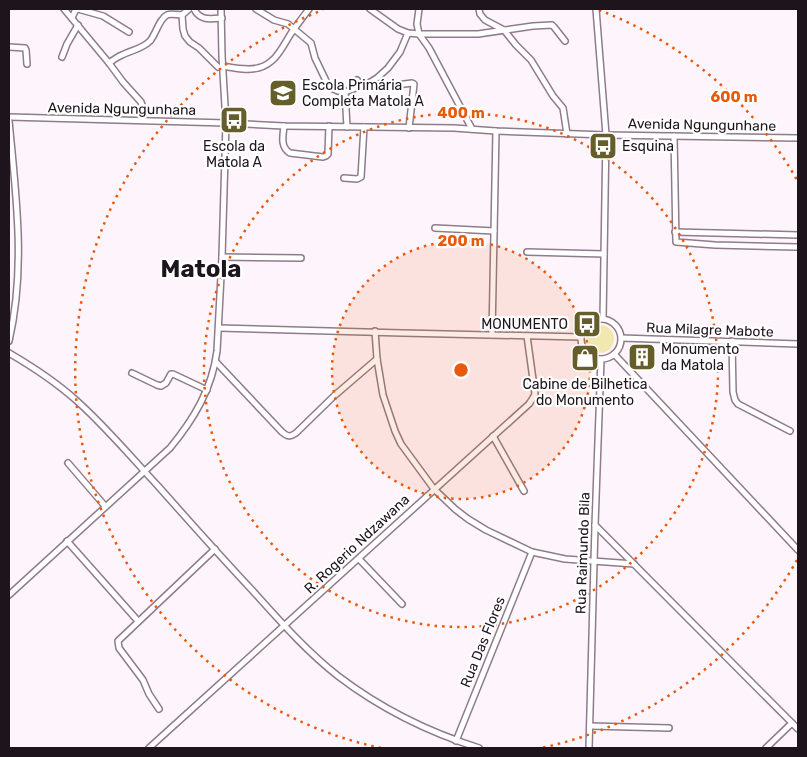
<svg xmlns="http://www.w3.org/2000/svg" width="807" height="757" font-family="Rubik,sans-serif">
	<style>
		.green { fill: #f0e8af }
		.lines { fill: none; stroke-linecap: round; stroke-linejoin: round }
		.minor-casing { stroke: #8f7b8b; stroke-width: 8 }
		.minor { stroke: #fff; stroke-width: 5 }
		.ring { fill: none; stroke: #e8590c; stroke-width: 2.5; stroke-dasharray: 2.5 5 }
		.labels { text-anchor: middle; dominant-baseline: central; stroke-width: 4.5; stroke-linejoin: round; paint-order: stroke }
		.poi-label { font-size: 14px; fill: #1d151b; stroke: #fff; text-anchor: start }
		.street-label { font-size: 14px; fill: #1d151b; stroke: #fff }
		.town-label { font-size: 24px; font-weight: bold; fill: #1d151b; stroke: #fff }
		.centre { fill: #e8590c; stroke: #fff; stroke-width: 2.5 }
		.ring-label { font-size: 15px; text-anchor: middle; font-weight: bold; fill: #e8590c; stroke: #fff; stroke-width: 4.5; stroke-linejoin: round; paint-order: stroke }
	</style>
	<rect width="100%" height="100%" fill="#fef5fc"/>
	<circle class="green" cx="600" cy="339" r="14"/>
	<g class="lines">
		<defs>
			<g id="minor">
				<path d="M64 9 109 63 123 82 141 102 142 105V120"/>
				<path d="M194 9C200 21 210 19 222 18"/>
				<path d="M256 9 274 20 288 24 311 43 315 58 329 87 338 91 345 92 369 83 377 78 388 68 400 52 408 33"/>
				<path d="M370 9 398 29 408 33 419 34H478L533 26 552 25 554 27 565 41"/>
				<path d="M419 9 417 24 419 34 429 48 472 129"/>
				<path d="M479 9 480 14 485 20 504 30 516 45 531 60 553 96 563 108 567 134"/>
				<path d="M596 9 606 135 603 319"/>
				<path d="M182 15 183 29 185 36 190 42 199 48 218 67"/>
				<path d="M72 18 75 11 78 9 103 16 129 32"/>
				<path d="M9 47 25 48 26 50 27 64"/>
				<path d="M62 57 67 44 78 25"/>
				<path d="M109 63C113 60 117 57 122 55 132 50 142 49 150 41 156 34 159 19 167 15 171 13 177 15 182 15L189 9"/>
				<path d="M222 66C234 68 247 71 258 68 275 64 282 48 290 35 296 26 303 17 309 9"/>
				<path d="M369 83 397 85 412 83 414 84 409 128"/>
				<path d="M353 89 357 80"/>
				<path d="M345 92 347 127"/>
				<path d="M9 117 226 123 284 126 454 128 496 131 606 135 798 138"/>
				<path d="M9 121C16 195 26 268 9 341"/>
				<path d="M284 126C283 136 280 147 290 153L323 157 326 156 328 154 329 126"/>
				<path d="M674 136 676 242 715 245 798 247"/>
				<path d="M344 178 357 179 361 177 364 127"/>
				<path d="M435 228 494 231"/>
				<path d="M675 232 798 235"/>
				<path d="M527 252 604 254"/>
				<path d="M222 257 301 258"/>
				<circle cx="601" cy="339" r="20"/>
				<path d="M219 328C340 331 460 335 581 337"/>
				<path d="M375 331 377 359 383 395 395 431 401 444 434 489 455 509 468 519 486 530 532 552 565 559 634 564"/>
				<path d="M492 335 496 131"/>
				<path d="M621 338 798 344"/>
				<path d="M732 341 733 392 735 400 738 404 790 431"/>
				<path d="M9 353C33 367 56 382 77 401 106 427 131 457 158 486 189 521 220 556 252 590 279 620 306 651 338 676 380 708 428 732 479 748"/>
				<path d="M614 354 798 550"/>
				<path d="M216 362 282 432C288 437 290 437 296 433L334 396 377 359"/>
				<path d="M132 373 157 385 161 386 166 383 171 374H173L207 390"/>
				<path d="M493 436 524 491"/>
				<path d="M68 463 105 506"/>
				<path d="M595 525 798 729"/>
				<path d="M67 541 138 621"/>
				<path d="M359 559 402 604"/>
				<path d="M9 595 170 448C194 419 212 389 217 351L222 257 226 123 222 56 221 9"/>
				<path d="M159 709 149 694 143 680 119 648 118 641 215 549"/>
				<path d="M590 726 669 728"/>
				<path d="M456 741 532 552"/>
				<path d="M149 748 529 404 533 398 535 394 527 336"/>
				<path d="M589 748 595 525 601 359"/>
				<path d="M766 748 792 723"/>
			</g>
		</defs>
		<use href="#minor" class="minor-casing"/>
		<use href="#minor" class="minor"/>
	</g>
	<circle cx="461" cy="370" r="129" fill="#e8590c" fill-opacity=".12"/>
	<g class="ring">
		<circle cx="461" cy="370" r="129"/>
		<circle cx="461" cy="370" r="257"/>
		<path d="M797 560A386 386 0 0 1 541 748M381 748A386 386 0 0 1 323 10M599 10A386 386 0 0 1 797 180"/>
	</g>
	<defs>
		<symbol id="school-square" viewBox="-11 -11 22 22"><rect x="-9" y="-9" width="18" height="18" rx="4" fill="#655e2a" stroke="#fff"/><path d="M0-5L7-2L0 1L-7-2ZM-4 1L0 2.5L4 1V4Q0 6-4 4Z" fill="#fff"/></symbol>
		<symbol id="bus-square" viewBox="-11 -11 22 22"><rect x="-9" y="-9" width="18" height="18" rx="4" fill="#655e2a" stroke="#fff"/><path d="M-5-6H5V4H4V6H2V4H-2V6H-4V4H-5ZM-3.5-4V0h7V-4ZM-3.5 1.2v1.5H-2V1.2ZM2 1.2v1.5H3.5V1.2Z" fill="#fff"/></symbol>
		<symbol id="building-square" viewBox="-11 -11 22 22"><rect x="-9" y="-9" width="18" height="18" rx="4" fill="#655e2a" stroke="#fff"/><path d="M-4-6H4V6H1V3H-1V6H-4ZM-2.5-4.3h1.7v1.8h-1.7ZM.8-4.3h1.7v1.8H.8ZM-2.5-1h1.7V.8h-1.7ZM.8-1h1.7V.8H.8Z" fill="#fff"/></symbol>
		<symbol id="shop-square" viewBox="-11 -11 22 22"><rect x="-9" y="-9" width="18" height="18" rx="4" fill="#655e2a" stroke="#fff"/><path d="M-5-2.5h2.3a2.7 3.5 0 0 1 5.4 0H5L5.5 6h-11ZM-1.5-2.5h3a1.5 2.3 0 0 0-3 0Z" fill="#fff"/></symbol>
	</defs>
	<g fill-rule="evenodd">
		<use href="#school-square" x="267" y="77" width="32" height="32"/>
		<use href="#bus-square" x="218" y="104" width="32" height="32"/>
		<use href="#bus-square" x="587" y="130" width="32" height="32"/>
		<use href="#bus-square" x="571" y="308" width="32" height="32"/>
		<use href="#building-square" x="626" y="341" width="32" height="32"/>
		<use href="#shop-square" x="569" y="342" width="32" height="32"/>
	</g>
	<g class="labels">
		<g class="poi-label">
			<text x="302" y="85">Escola Primária<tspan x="302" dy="16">Completa Matola A</tspan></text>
			<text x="234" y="146" text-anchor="middle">Escola da<tspan x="234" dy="16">Matola A</tspan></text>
			<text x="622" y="146">Esquina</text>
			<text x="568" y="324" text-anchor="end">MONUMENTO</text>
			<text x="661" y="349">Monumento<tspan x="661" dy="16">da Matola</tspan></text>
			<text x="585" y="384" text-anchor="middle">Cabine de Bilhetica<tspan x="585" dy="16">do Monumento</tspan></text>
		</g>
		<g class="street-label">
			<text transform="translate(122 109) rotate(1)">Avenida Ngungunhana</text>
			<text transform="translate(702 125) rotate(1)">Avenida Ngungunhane</text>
			<text transform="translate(710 330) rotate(2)">Rua Milagre Mabote</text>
			<text transform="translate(357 544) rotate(-43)">R. Rogerio Ndzawana</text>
			<text transform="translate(583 553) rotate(-88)">Rua Raimundo Bila</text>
			<text transform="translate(483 642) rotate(-68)">Rua Das Flores</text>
		</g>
		<g class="town-label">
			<text x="201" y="269">Matola</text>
		</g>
	</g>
	<circle cx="461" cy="370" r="8" class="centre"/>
	<g class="ring-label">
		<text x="734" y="102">600 m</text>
		<text x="461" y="118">400 m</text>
		<text x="461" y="246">200 m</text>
	</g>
	<rect width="807" height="757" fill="none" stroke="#1d151b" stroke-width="20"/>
</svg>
